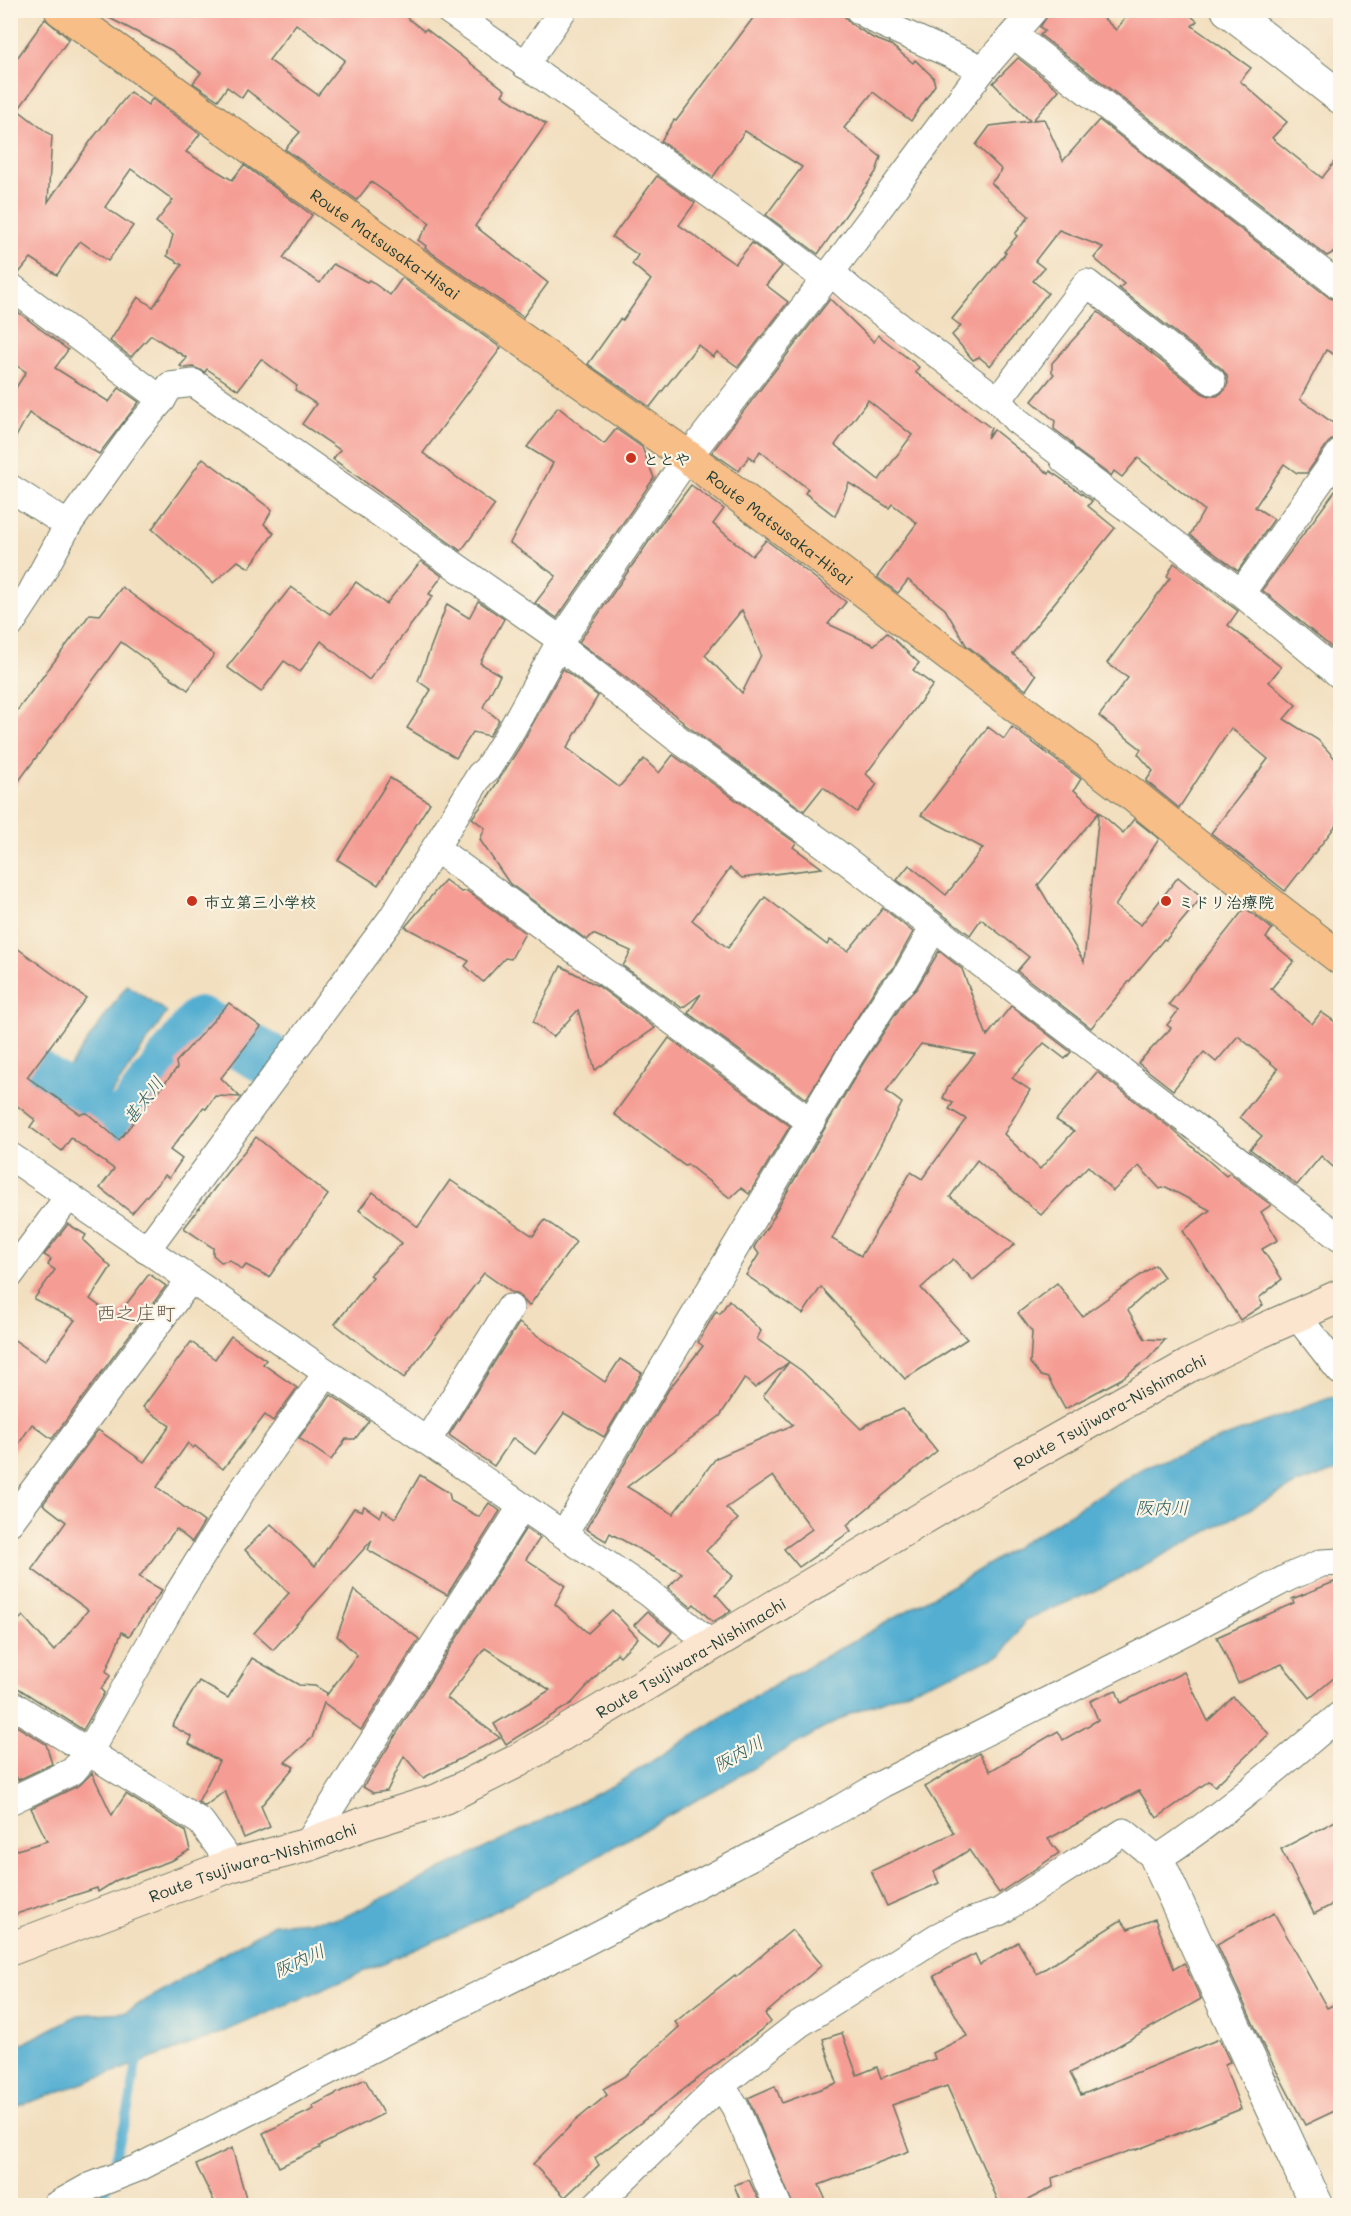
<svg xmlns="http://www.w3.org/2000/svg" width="1351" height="2216" font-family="Mali,'Klee One',sans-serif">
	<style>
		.water { fill: #53aed1; stroke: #397682; stroke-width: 1.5 }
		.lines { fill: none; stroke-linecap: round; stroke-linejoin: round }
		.stream { stroke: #53aed1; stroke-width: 9 }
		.river { stroke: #53aed1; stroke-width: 52 }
		.building { fill: #f59d94; fill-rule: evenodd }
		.minor-casing { stroke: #697665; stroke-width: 29 }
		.tertiary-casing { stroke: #697665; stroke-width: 35 }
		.secondary-casing { stroke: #697665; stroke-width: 35 }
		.primary-casing { stroke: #697665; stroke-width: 35 }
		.minor { stroke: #fff; stroke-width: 27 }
		.tertiary { stroke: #fff; stroke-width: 33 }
		.secondary { stroke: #fce5cf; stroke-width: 33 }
		.primary { stroke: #f7be87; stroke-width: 33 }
		.poi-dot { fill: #c8321e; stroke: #fcf5e5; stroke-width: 2 }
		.labels { text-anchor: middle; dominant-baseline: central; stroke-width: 4.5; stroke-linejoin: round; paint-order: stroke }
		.street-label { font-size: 16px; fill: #1f3d34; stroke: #fcf5e5 }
		.poi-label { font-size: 16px; font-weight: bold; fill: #1f3d34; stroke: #fcf5e5; text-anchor: start }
		.water-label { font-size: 18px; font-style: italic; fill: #2f5f63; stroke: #fcf5e5 }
		.quarter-label { font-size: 20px; fill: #6a5f56; stroke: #fcf5e5 }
	</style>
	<rect width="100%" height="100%" fill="#fcf5e5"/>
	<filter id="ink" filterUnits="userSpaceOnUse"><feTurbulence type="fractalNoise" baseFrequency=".0167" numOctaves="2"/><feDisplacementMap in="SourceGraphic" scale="12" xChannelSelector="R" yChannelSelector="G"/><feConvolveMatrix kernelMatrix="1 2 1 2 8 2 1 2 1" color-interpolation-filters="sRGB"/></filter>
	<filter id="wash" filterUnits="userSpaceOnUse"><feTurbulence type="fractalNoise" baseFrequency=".008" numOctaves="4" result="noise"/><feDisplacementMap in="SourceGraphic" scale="24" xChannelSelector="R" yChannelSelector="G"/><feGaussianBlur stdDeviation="1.35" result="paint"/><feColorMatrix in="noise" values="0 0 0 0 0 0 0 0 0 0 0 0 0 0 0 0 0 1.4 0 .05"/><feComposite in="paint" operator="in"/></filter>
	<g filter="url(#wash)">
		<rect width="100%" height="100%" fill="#f2dfbf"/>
		<g class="water">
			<path d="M127 985 167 1012 108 1099 67 1070Z"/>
			<path d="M1340 1394V1470L1297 1484 1101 1588 1025 1620 1002 1655 851 1713 574 1869 462 1929 214 2036 11 2109V2050L78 2015 126 2012 274 1924 342 1918 616 1784 755 1696 969 1576 1143 1468Z"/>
		</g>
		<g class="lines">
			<path class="stream" d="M101 2206 116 2156 129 2106 136 2065 141 2055"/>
			<path class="river" d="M10 1058 119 1132 201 1023 268 1059"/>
		</g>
		<g id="blocks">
			<g class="building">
				<path d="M94 10H397L424 31 426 29 505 90 502 95 546 124 475 226 548 283 523 317 425 248 426 246 418 240 430 223 371 182 357 200 285 149 300 132 247 90 242 98 227 87 218 100 193 83 201 73 171 50ZM296 24 345 60 318 95 269 60Z"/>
				<path d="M759 10H839L851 24 873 38 891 45 913 63 915 60 933 77 935 85 911 121 873 92 844 128 881 157 876 172 818 254 766 215 802 167 745 131 713 177 661 141 674 120 676 121Z"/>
				<path d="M1051 10H1095L1116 30 1131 10H1184L1197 21 1192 26 1251 68 1240 81 1287 122 1272 138 1322 178 1341 154V248L1327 256 1040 35 1045 31 1040 27Z"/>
				<path d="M45 19 69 39 18 110 52 136 48 202 92 139 130 92 148 105 152 99 200 134 186 152 232 180 244 165 312 215 283 258 320 283 333 264 367 282 369 280 390 295 402 278 501 348 423 453 495 505 461 551 333 459 340 450 302 424 316 404 295 390 297 386 261 359 238 390 207 369 205 372 193 367 184 368 180 366 187 358 151 335 131 357 110 341 138 297 153 307 182 265 167 256 173 235 156 222 173 200 131 169 105 207 133 226 108 261 80 241 57 275 31 258 19 273 10 270V68Z"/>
				<path d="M1018 58 1059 90 1033 120 1044 119 1063 161 1099 120 1330 298 1341 302V358L1326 350 1300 399 1341 429V437L1333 439 1328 443 1307 473H1297L1284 464 1255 507 1274 519 1238 571 1190 535 1204 510 1138 458 1122 477 1114 471 1111 476 1076 450 1070 441 1054 429 1055 421 1032 401 1054 374 1052 372V363L1098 312 1202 393 1209 396H1217L1225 390 1228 383 1227 376 1222 369 1119 288 1124 284 1094 258 1103 247 1059 230 1035 261 1044 268 1033 281 1048 293 990 366 979 357 973 360 952 335 961 326 952 319 1006 253 1004 252 1017 236 1015 234 1029 216 991 183 1002 170 976 145 990 126 1030 121 993 83Z"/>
				<path d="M657 176 695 203 679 225 735 264 752 243 782 266 766 285 788 302 738 367 717 352 713 357 698 345 650 407 588 364 620 319 623 320 651 280 632 264 638 255 612 237Z"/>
				<path d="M830 299 874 342 878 335 891 345 919 367 915 372 991 428 987 438 994 430 1049 474 1050 471 1092 501 1088 506 1115 528 1013 654 1036 675 1026 690 966 645 945 609 908 580 898 593 877 577 917 523 892 504 889 508 849 483 835 516 805 493 808 489 760 451 754 461 749 456 739 471 712 452ZM868 400 912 435 879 480 835 445Z"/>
				<path d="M10 306 68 350 55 368 109 402 119 388 139 402 99 454 29 413 10 448V397L26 372 10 361Z"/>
				<path d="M558 407 604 444 616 429 642 447 654 478 557 618 535 603 556 576 510 543 553 463 527 447Z"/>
				<path d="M203 458 272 510 264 524 274 533 249 568 238 561 213 583 152 529Z"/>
				<path d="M1341 483V655L1262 590Z"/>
				<path d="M691 485 724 509 713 524 752 556 766 540 846 602 828 624 874 645 887 633 919 663 913 670 933 685 866 774 877 784 857 812 823 787 804 811 687 726 683 723 684 722 579 642 668 514V516ZM742 610 761 655 742 693 705 655Z"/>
				<path d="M421 561 442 576 429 594 433 596 369 680 321 641 300 672 284 661 261 692 227 667 291 587 330 614 356 582 386 604Z"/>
				<path d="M1174 563 1238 611 1228 625 1281 667 1269 682 1296 705 1284 719 1318 740 1341 765V819L1285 891 1211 833 1268 759 1231 728 1179 808 1146 781 1153 771 1138 754 1141 749 1099 716 1128 678 1107 663 1170 578 1167 576Z"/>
				<path d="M122 587 214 655 188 690 121 642 10 793V720L90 614 100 615Z"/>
				<path d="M478 601 504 619 480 663 500 675 483 707 499 720 489 736 473 732 456 758 407 728 431 690 418 681 447 604 469 618Z"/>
				<path d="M563 669 598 696 567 748 619 787 644 759 659 773 673 755 796 843 793 847 822 868 742 878 730 868 692 920 728 948 765 897 827 945 830 940 848 951 883 908 913 932 892 970 880 981 806 1099 688 1013 701 994 682 1008 623 966 631 951 593 934 587 940 509 883 480 840 485 828 472 818 486 800 521 745Z"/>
				<path d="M988 727 1004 739 1012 727 1081 779 1074 790 1099 812 1038 885 1084 962 1099 812 1123 833 1134 819 1159 839 1115 906 1141 925 1178 877 1202 897 1166 940 1164 939 1091 1028 1017 971 1029 957 981 919 970 935 897 880 909 865 946 895 983 848 921 815Z"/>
				<path d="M390 778 430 803 378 885 338 860Z"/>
				<path d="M445 880 461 892 467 891 525 933 511 959 505 958 483 982 465 966 469 961 405 927Z"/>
				<path d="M1245 908 1272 929 1266 938 1294 961 1271 989 1312 1024 1321 1012 1341 1026V1174L1321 1156 1297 1185 1250 1149 1262 1136 1240 1117 1278 1069 1238 1036 1216 1062 1204 1052 1173 1090 1138 1063 1171 1028 1167 1025 1178 1011 1169 1004Z"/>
				<path d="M10 943 86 998 27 1077 80 1114 87 1113 119 1140 177 1068 176 1062 229 1003 261 1027 221 1078 240 1097 215 1096 206 1109 203 1108 170 1150 182 1159 169 1178 165 1175 132 1213 100 1188 114 1169 71 1138 62 1151 30 1127 35 1120 10 1100Z"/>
				<path d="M939 951 962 969 987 1036 1011 1006 1071 1052 1065 1059 1044 1043 1012 1078 1030 1090 1004 1134 1040 1169 1074 1131 1056 1120 1097 1072 1173 1130 1226 1176 1229 1173 1271 1205 1261 1212 1278 1240 1262 1249 1282 1279 1259 1298 1263 1305 1240 1320 1183 1231 1210 1210 1166 1187 1160 1189 1139 1166 1113 1191 1088 1166 1041 1215 977 1160 950 1197 1015 1244 973 1280 953 1259 921 1288 967 1339 905 1379 821 1287 803 1314 746 1275 759 1254 754 1247 775 1215 774 1214 864 1062 905 1000 917 988ZM921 1044 975 1054 948 1087 943 1098 953 1103 949 1109 966 1119 922 1179 911 1172 861 1256 832 1239 902 1103 886 1091Z"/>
				<path d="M561 966 598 986 655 1028 595 1070 578 1010 553 1037 533 1022Z"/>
				<path d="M669 1038 790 1126 749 1194 741 1188 730 1198 687 1164 685 1166 614 1114Z"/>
				<path d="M256 1137 328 1195 269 1277 246 1265 242 1270 230 1260 221 1262 213 1255V1248L184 1228 221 1180Z"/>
				<path d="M450 1180 533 1236 545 1220 576 1242 529 1306 519 1295 511 1292 484 1273 404 1378 335 1324 373 1277 370 1275 402 1243 359 1210 373 1192 418 1227Z"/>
				<path d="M68 1224 86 1235 83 1240 111 1267 90 1299 116 1318 149 1274 166 1286 52 1439 32 1424 10 1457V1337L45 1361 75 1320 34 1299 55 1270 48 1265 51 1259 44 1255Z"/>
				<path d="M1155 1265 1164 1277 1128 1310 1145 1339 1165 1340 1148 1359 1121 1379 1065 1409 1048 1378 1041 1376 1030 1363 1032 1332 1018 1313 1057 1283 1082 1316Z"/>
				<path d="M729 1300 761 1331 757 1339 789 1362 755 1388 745 1378 720 1416 627 1487 673 1514 716 1458 793 1425 763 1396 789 1362 802 1371 861 1429 867 1424 903 1409 937 1451 847 1525 851 1531 799 1567 784 1549 812 1529 773 1476 726 1508 738 1519 706 1551 733 1576 716 1594 731 1611 713 1622 694 1604 691 1607 668 1588 682 1573 610 1533 606 1541 586 1529 669 1389 703 1346 698 1342 716 1311 720 1314Z"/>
				<path d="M519 1323 605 1382 620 1359 642 1373 604 1437 564 1413 535 1454 513 1438 494 1466 449 1435Z"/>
				<path d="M231 1336 266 1360 263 1364 297 1388 273 1421 265 1415 223 1469 195 1446 193 1448 188 1443 157 1487 204 1522 192 1542 176 1529 139 1577 162 1590 129 1636 122 1632 106 1671 110 1676 101 1689 104 1693 83 1730 10 1683V1628L23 1616 54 1651 88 1610 32 1569 66 1522 43 1504 98 1430 144 1462 170 1426 143 1407 191 1342 215 1359Z"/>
				<path d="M331 1395 369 1421 355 1439H346L331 1460 299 1438Z"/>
				<path d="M420 1475 449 1493 451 1501 479 1517 489 1503 500 1511 447 1595 368 1550 372 1540 273 1650 254 1633 289 1593 245 1550 271 1524 315 1566 354 1508 362 1511 364 1506 380 1517 383 1510 395 1518Z"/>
				<path d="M526 1528 540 1538 526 1559 565 1585 555 1604 588 1633 612 1610 638 1638 620 1656 617 1653 572 1703 506 1744 494 1724 550 1690 485 1648 447 1698 500 1738 423 1778 404 1756 387 1791 373 1793 363 1787Z"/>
				<path d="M1334 1582 1341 1596V1672L1310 1698 1282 1664 1238 1683 1217 1637 1294 1603 1292 1599Z"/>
				<path d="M354 1590 419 1639 361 1730 324 1703 312 1738 285 1762 294 1767 261 1806 270 1827 244 1838 225 1791 205 1806 198 1802 219 1761 189 1744 192 1737 172 1726 199 1681 228 1698 252 1658 299 1685 315 1686 327 1693 326 1696 357 1655 337 1636Z"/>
				<path d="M647 1612 672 1632 660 1646 634 1625Z"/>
				<path d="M1184 1672 1208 1721 1233 1697 1269 1734 1215 1786 1209 1781 1157 1818 1139 1791 1048 1839 1059 1853 999 1893 969 1850 934 1872 939 1883 887 1906 871 1871 954 1833 925 1787 979 1753 990 1771 1058 1731 1063 1740 1098 1720 1090 1701 1116 1690 1121 1703Z"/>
				<path d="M10 1722 46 1744 52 1764 18 1780 10 1765Z"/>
				<path d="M92 1773 112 1815 126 1794 185 1831 190 1850 173 1860 117 1880 98 1892 97 1888 10 1916V1852L47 1841 31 1808 80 1785Z"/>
				<path d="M1341 1818V1900L1314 1914 1281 1849Z"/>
				<path d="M1274 1913 1327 2008 1341 2001V2108L1305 2125 1264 2047 1217 1944Z"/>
				<path d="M1155 1919 1174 1969 1184 1963 1201 1999 1070 2073 1081 2095 1219 2039 1230 2062 1224 2064 1241 2109 1136 2150 1135 2149 1052 2178 1053 2187 1018 2205H1000L947 2086 892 2105 909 2151 819 2185 828 2205H793L748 2098 775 2086 782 2103 837 2083 823 2039 842 2033 857 2075 877 2067 881 2078 935 2059 933 2053 967 2036 934 1976 975 1954 980 1965 1018 1942 1037 1974 1121 1920 1128 1929Z"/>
				<path d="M792 1930 822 1965 765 2014 771 2022 595 2158 599 2165 565 2197 533 2164 575 2121 607 2095 603 2089 625 2076 679 2027 675 2022 735 1975 736 1977Z"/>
				<path d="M365 2079 383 2114 319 2146 320 2148 279 2167 263 2133 314 2109 312 2106Z"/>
				<path d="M232 2148 248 2205H216L196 2165Z"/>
				<path d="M749 2180 759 2201 742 2205 734 2185Z"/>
			</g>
		</g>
	</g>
	<g filter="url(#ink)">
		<use href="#blocks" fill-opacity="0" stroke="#697665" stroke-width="1.5"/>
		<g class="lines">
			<defs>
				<g id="minor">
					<path d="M448 10 755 226 825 279"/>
					<path d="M859 10 879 22 983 69"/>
					<path d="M1014 35 1340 286"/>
					<path d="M525 65 563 10"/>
					<path d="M831 272 851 290 998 400 1016 420 1061 454 1064 460 1241 593 1340 675"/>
					<path d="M10 286 162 400"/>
					<path d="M998 400 1087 283 1212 381"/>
					<path d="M10 488 68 525"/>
					<path d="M1241 593 1340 453"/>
					<path d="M10 625 31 593 68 525 136 430 162 400 170 386 194 383 561 640"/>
					<path d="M558 645 678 739 835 852 1340 1238"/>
					<path d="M435 848 811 1122"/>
					<path d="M10 1156 649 1593 711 1644"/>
					<path d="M146 1250 392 918 480 775 487 769 512 729 561 640 688 457 831 272 983 69 1034 10"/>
					<path d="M10 1275 69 1196"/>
					<path d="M1296 1315 1340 1371"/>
					<path d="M427 1441 510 1308"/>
					<path d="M10 1522 190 1280"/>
					<path d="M564 1534 851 1054 893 990 904 980 933 929"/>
					<path d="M10 1703 201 1822 232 1865"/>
					<path d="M10 1801 73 1771 89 1752 178 1594 242 1491 327 1373"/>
					<path d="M307 1845 522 1506"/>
					<path d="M721 2085 735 2107 778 2206"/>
					<path d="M55 2206 89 2187 138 2168 426 2021 578 1946 808 1827 882 1784 1200 1624 1289 1577 1322 1563 1340 1562"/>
					<path d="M595 2206 721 2085 799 2024 937 1937 958 1926 999 1912 1124 1832 1157 1859C1221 1817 1281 1765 1340 1715"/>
				</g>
				<g id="tertiary">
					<path d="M1228 10 1340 97"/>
					<path d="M1157 1859 1317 2206"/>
				</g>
				<g id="secondary">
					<path id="s1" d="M10 1949 232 1865 307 1845 363 1824 439 1800 517 1761 995 1475 1188 1366 1259 1332 1340 1296"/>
				</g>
				<g id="primary">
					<path id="s2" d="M61 10 303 185 688 457 1128 791 1242 882 1340 958"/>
				</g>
			</defs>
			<use href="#minor" class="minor-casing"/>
			<use href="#tertiary" class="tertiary-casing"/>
			<use href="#secondary" class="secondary-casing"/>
			<use href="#primary" class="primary-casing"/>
			<use href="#minor" class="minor"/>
			<use href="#tertiary" class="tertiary"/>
			<use href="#secondary" class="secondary"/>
			<use href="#primary" class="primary"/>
		</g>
	</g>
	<g class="poi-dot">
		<circle cx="631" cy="458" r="6"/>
		<circle cx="192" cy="901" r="6"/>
		<circle cx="1166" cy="901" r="6"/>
	</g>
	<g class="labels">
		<g class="street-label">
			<text stroke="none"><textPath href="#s2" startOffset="400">Route Matsusaka-Hisai</textPath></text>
			<text stroke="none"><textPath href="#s2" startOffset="886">Route Matsusaka-Hisai</textPath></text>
			<text stroke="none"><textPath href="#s1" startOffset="1230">Route Tsujiwara-Nishimachi</textPath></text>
			<text stroke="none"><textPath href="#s1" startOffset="744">Route Tsujiwara-Nishimachi</textPath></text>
			<text stroke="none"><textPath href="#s1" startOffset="258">Route Tsujiwara-Nishimachi</textPath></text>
		</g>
		<g class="poi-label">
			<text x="643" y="458">ととや</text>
			<text x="204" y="901">市立第三小学校</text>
			<text x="1178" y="901">ミドリ治療院</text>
		</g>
		<g class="water-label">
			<text transform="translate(143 1100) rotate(-53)">甚太川</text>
			<text x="1162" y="1507">阪内川</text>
			<text transform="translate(738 1753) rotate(-29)">阪内川</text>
			<text transform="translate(299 1960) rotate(-24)">阪内川</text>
		</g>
		<g class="quarter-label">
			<text x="136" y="1312">西之庄町</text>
		</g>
	</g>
	<rect width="1351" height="2216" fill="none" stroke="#fcf5e5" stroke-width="36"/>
</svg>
